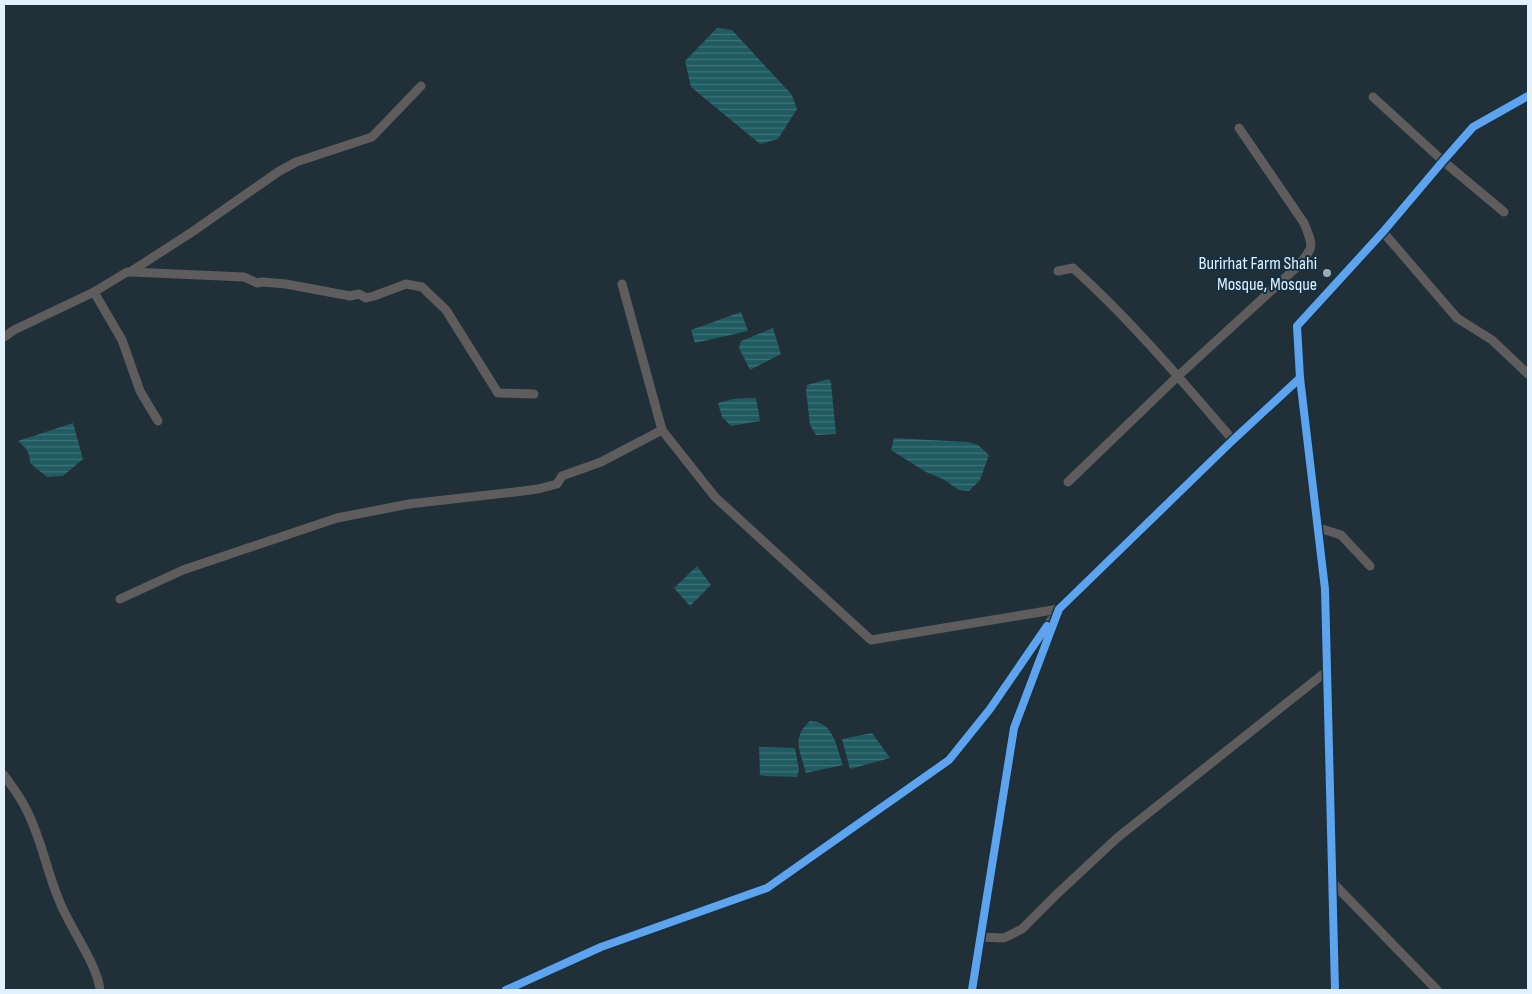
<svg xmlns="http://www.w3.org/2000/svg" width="1532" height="994" font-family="'Sofia Sans Condensed',sans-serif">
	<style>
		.water { fill: url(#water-rules) }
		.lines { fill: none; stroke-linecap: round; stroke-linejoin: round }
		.minor { stroke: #5e5c5d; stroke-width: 9 }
		.cycleway-casing { stroke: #163143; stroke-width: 11 }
		.cycleway { stroke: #60a3ed; stroke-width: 8 }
		.poi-dot { fill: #9dadb8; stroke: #163143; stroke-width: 2 }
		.labels { text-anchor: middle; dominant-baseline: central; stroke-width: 4; stroke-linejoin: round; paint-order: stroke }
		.poi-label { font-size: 18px; fill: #e1f1fd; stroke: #163143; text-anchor: end }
	</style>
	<defs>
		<pattern id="water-rules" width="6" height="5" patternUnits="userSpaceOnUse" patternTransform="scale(1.25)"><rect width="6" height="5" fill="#205b61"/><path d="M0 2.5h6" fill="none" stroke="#407379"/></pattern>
	</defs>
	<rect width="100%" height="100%" fill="#202f38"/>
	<g class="water">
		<path d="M717 28 732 30 792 95 797 109 778 139 760 144 691 87 685 61Z"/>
		<path d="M741 312 748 331 695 343 691 330Z"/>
		<path d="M773 328 781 354 750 370 739 348 741 341Z"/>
		<path d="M829 379 831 383 836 434 816 435 810 425 806 390 807 385Z"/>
		<path d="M751 398H756L760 421 731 426 722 417 718 403 733 399Z"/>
		<path d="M73 423 83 459 63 476 47 477 30 463C30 452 26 448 18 441Z"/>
		<path d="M894 438 968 442 978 445 989 455 980 480 969 491 959 490 943 479 926 472 891 450Z"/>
		<path d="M697 566 711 585 690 606 674 588Z"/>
		<path d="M810 721C834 722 836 746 843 765L806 773C800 751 791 738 810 721Z"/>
		<path d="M872 733 890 758 850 769 842 739Z"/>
		<path d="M759 747 795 748 799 770 797 777 765 776 760 775Z"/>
	</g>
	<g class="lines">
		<g class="minor">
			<path d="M1373 97 1443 161 1504 212"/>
			<path d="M1383 232 1457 318 1492 340 1528 374"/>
			<path d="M1058 271 1073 268C1131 320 1182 381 1233 440"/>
			<path d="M131 272 244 277 257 283 262 282 286 284 350 296 359 294 366 298 374 296 406 284 422 287 446 310 498 393 534 394"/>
			<path d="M622 284 662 430 715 497 871 640 1059 609"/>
			<path d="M94 292 122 340 140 391 158 421"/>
			<path d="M4 337 14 330 94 292 127 272H130L192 232 278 172 296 162 372 137 421 86"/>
			<path d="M1068 482 1178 376 1298 266C1314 246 1314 248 1304 223L1239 128"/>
			<path d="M1319 528 1341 535 1370 566"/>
			<path d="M120 599 183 570 337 518 409 504 515 492 538 489 557 484 562 476 601 462 662 430"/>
			<path d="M4 775C11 785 19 795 25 807 41 836 46 870 59 900 69 927 97 963 100 990"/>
			<path d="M1332 882 1437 990"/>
			<path d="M980 937 1004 938 1022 929 1056 895 1117 838 1327 671"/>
			<path d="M506 990 601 947 767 888 949 760 990 709 1051 620"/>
			<path d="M972 990 1014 728 1059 609 1233 440 1300 378"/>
			<path d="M1335 990 1325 589 1300 378 1297 326 1383 232 1443 161 1473 127 1528 96"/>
		</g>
		<defs>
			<g id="cycleway">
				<path d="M506 990 601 947 767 888 949 760 990 709 1047 626"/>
				<path d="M972 990 1014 728 1059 609 1233 440 1300 378"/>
				<path d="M1335 990 1325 589 1300 378 1297 326 1383 232 1443 161 1473 127 1528 96"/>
			</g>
		</defs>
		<use href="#cycleway" class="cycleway-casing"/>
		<use href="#cycleway" class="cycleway"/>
	</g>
	<circle class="poi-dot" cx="1327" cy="273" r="5"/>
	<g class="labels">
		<g class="poi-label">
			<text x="1317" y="263">Burirhat Farm Shahi<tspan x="1317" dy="21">Mosque, Mosque</tspan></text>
		</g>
	</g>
	<rect width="1532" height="994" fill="none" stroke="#e1f1fd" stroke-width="10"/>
</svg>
